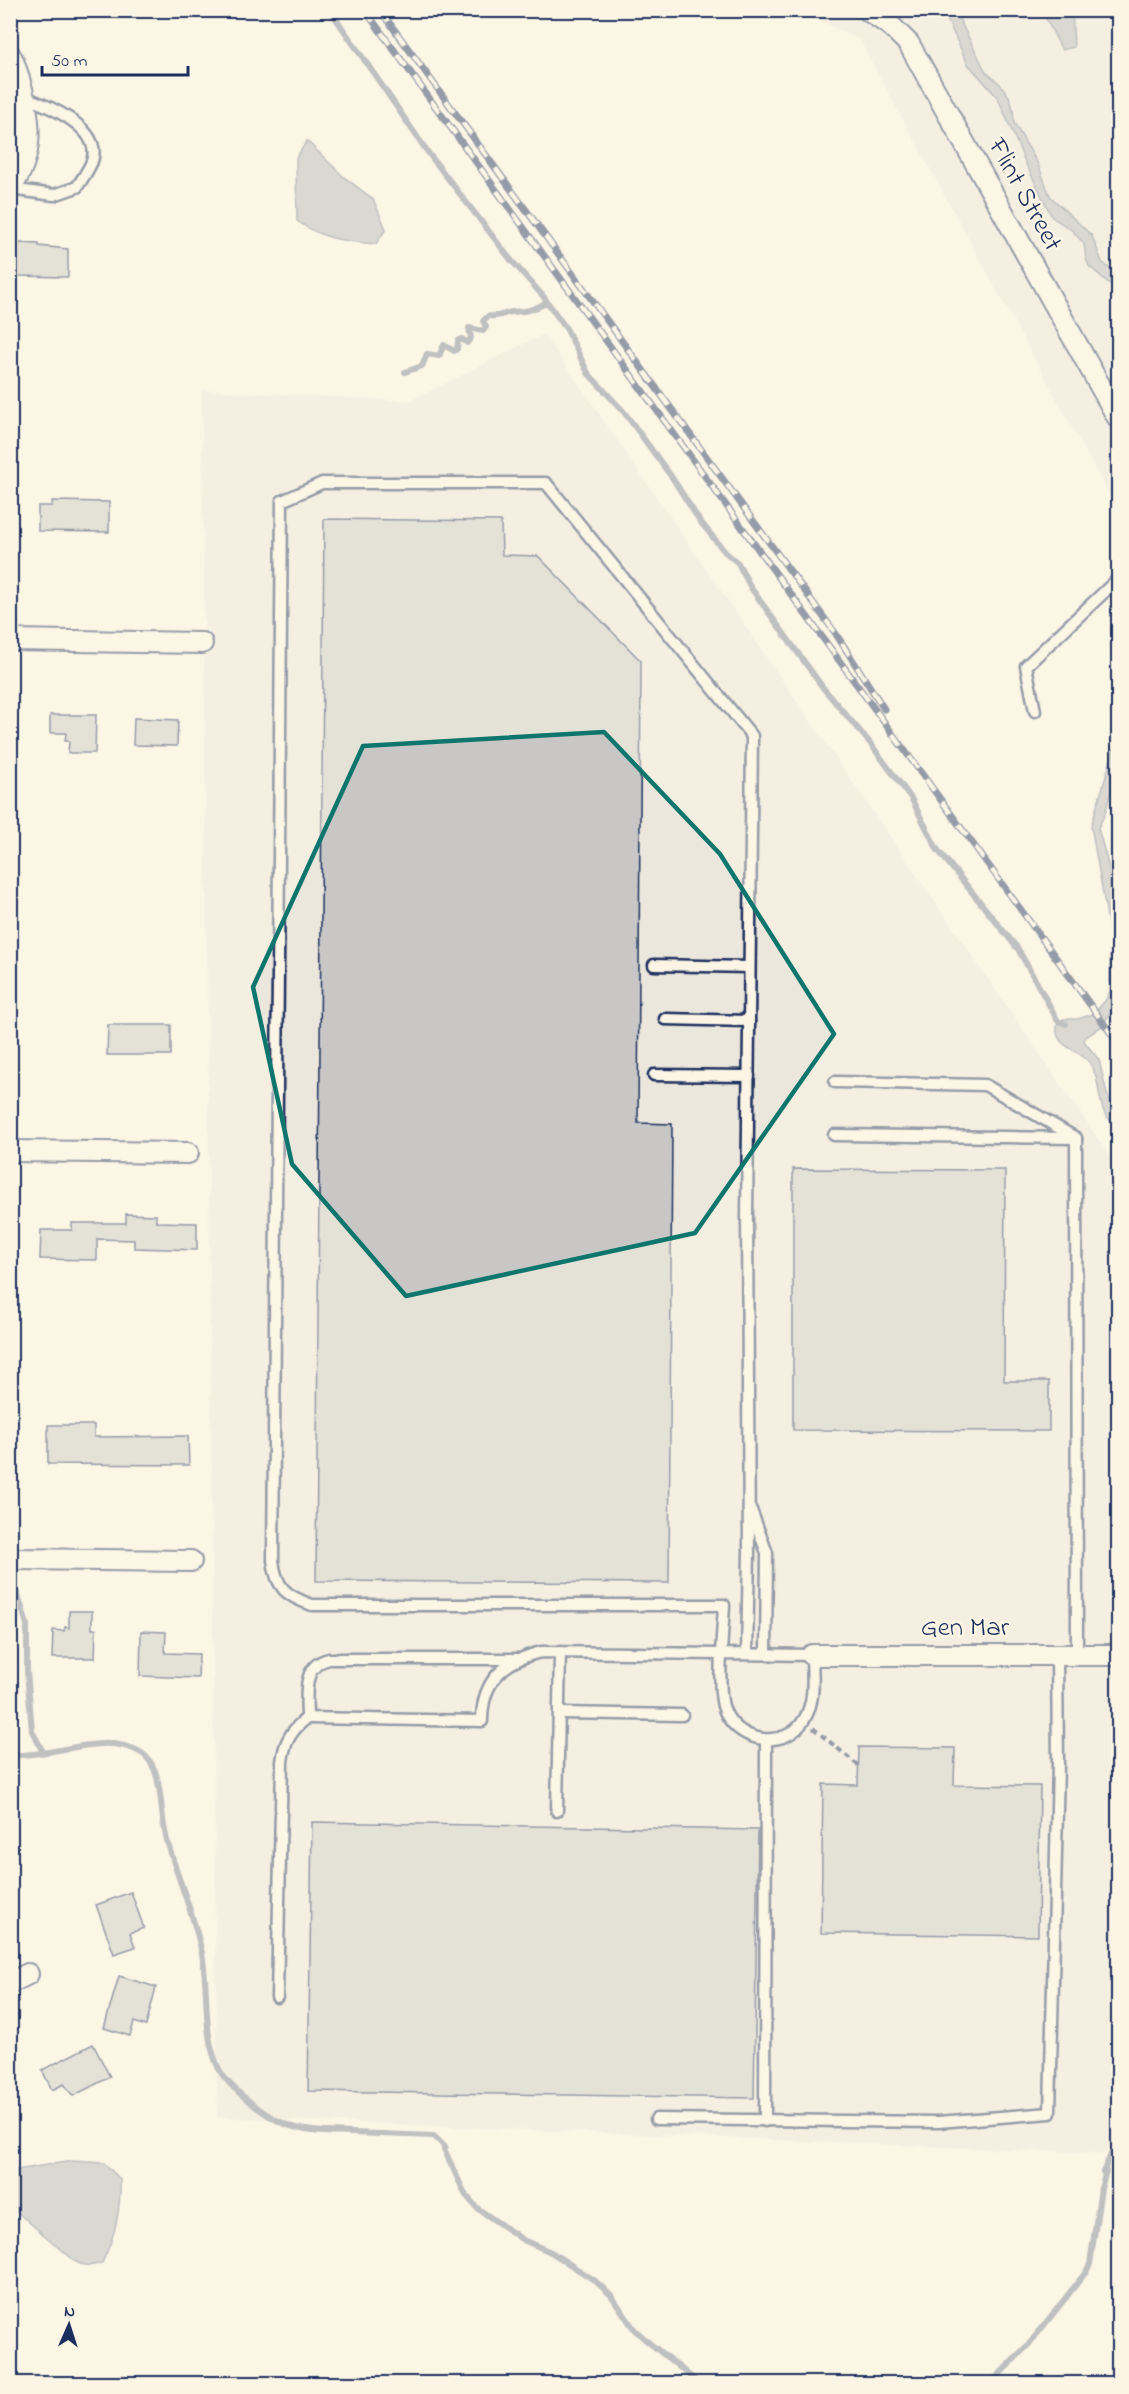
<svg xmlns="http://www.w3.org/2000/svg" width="1129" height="2394" font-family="'Indie Flower',sans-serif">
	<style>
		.built { fill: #ece7dc }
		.water { fill: #b2b4b8; stroke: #767f94; stroke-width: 1.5 }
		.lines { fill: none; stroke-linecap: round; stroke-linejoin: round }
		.stream { stroke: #767f94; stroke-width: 6 }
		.building { fill: #c8c7c6; stroke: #1b2f5e; stroke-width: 1.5 }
		.lane-casing { stroke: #1b2f5e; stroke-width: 15 }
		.street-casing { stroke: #1b2f5e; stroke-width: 24 }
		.path { stroke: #1b2f5e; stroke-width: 4; stroke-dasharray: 6 4.5; stroke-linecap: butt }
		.lane { stroke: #fcf5e5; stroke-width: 10 }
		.street { stroke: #fcf5e5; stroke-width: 20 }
		.rail-casing { stroke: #1b2f5e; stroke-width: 7 }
		.rail { stroke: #fcf5e5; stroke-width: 4.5; stroke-dasharray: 14; stroke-linecap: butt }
		.marked { fill: none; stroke: #0f766e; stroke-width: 4.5; stroke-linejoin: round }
		.labels { text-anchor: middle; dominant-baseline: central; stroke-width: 4.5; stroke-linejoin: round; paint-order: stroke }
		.street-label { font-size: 27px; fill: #1b2f5e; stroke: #fcf5e5 }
	</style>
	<rect width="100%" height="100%" fill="#fcf5e5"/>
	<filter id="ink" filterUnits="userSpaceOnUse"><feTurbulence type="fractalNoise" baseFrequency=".0167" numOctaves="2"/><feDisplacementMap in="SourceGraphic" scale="12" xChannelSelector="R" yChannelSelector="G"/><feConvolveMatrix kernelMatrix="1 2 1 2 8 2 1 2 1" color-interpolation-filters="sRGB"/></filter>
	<g filter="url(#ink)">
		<g class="built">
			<path d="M799 11H1118V511L859 39Z"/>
			<path d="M544 334 1118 1168V2154L217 2117 202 390 410 401Z"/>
		</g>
		<g class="water">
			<path d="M943 11H955L986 72 1000 84 1009 96 1013 109 1014 123 1038 164 1050 196 1092 236 1102 262 1118 276V291L1089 266 1086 259 1084 244 1073 231 1052 217 1025 162 998 98 968 64Z"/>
			<path d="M1042 11H1072L1074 47 1062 50Z"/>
			<path d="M307 141 344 177 373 199 386 229 376 244C345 241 324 240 297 221L296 158Z"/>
			<path d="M1118 736V764L1105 814 1098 828 1109 868 1112 901 1118 926V1001L1102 1026 1085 1038 1084 1041 1099 1060 1107 1094 1118 1115V1130C1114 1125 1107 1118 1104 1112 1097 1096 1100 1076 1089 1062 1077 1047 1051 1048 1058 1021L1064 1019H1078L1093 1014 1105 1001 1110 991V933L1091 826Z"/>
			<path d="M72 2161 104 2163 120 2179C121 2208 115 2237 102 2263 92 2266 85 2267 76 2262L11 2207V2171Z"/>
		</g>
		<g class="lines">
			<g class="stream">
				<path d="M330 10 429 154 511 260 543 296 567 330 588 373 624 412 673 479 699 520 725 552 738 563 751 588 824 689 870 743 911 798 937 849 1018 949 1058 1021 1066 1024"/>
				<path d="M405 372 422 366 427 354 439 356 444 345 454 351 457 349 458 341 462 339 467 343 471 338 469 328 483 331 486 327 483 321 488 316C500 318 502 313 513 312 526 311 535 310 547 302"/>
				<path d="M10 1578 14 1581 27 1625V1671L32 1731 43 1752"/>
				<path d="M10 1756C18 1755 26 1755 33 1754 67 1751 107 1734 140 1752 152 1759 157 1774 159 1787 162 1805 162 1822 167 1840 177 1877 193 1912 201 1949 210 1987 201 2033 219 2069 229 2088 265 2116 285 2124 306 2133 329 2132 352 2133 379 2134 406 2135 434 2136L445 2147 444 2149 465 2194 477 2208 523 2240 551 2252 594 2280 611 2295 634 2329 647 2341 700 2384"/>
				<path d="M990 2384 1030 2343 1086 2272 1090 2264 1101 2188 1106 2171 1103 2172 1113 2150 1118 2144"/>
			</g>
		</g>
		<g class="building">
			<path d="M19 243 39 244V246L68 249V277L18 276Z"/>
			<path d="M52 501 109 502V532L38 531V506H52Z"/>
			<path d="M324 519 501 521 502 555 538 556 641 661 638 1123 672 1124 669 1583 316 1581Z"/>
			<path d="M50 715H96L95 753H68L69 741H65L66 733H50Z"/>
			<path d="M134 718 178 720 177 746 133 745Z"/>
			<path d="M108 1025H171V1055H107Z"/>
			<path d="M793 1169 1005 1170 1004 1381H1049V1431L793 1430Z"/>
			<path d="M126 1214 156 1215V1222L197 1223V1250L134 1248V1240L97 1239V1260L40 1259 41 1230H72V1223H126Z"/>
			<path d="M48 1425H94V1437L188 1436 189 1465 48 1464Z"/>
			<path d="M69 1611H92V1629H96L95 1658H52L53 1630 64 1631 65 1627 69 1628Z"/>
			<path d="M141 1631 166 1632 165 1653 199 1654 198 1678 140 1676Z"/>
			<path d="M859 1747 955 1748 954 1785 1040 1786 1038 1936 821 1933 823 1784 858 1785Z"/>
			<path d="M312 1822 758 1830 754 2098 308 2091Z"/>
			<path d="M131 1892 144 1928 130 1933 135 1947 114 1954 96 1905Z"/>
			<path d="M119 1976 156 1987 146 2026 134 2022 130 2036 104 2028Z"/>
			<path d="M93 2044 110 2077 73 2096 64 2084 52 2090 42 2070Z"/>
		</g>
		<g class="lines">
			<defs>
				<g id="lane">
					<path d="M10 189 54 195 77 187C82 179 91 167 93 158 100 127 47 105 24 97"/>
					<path d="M1035 711 1026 666 1118 579"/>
					<path d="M654 965 749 967"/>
					<path d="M665 1019 749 1021"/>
					<path d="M654 1075 749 1076"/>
					<path d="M835 1082 985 1085 1076 1138"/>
					<path d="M834 1135 1076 1138 1077 1655"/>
					<path d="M751 1510 767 1553 766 1654"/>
					<path d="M519 1659H329C301 1665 307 1696 307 1718L482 1721C482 1681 503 1661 541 1652L722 1654 812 1655C812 1675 816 1699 805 1718 786 1753 733 1742 723 1706 717 1684 723 1630 724 1605H312C286 1596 276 1588 273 1560L282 501 322 483H546L752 736 747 1217 749 1553 747 1654"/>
					<path d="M559 1713 682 1715"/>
					<path d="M557 1811 560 1652"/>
					<path d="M277 1997 282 1762C284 1743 291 1730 307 1718"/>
					<path d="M656 2119 938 2122 1050 2113 1058 1764 1057 1655"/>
					<path d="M765 2121 766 1740"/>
				</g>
				<g id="street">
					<path d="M867 10 891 26 909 44 1118 418"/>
					<path d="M10 55C15 63 17 73 20 82 31 121 35 154 10 189"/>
					<path d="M10 640 202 643"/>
					<path d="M10 1151 188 1153"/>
					<path d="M10 1559 191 1561"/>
					<path d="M812 1655H1118"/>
					<path d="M10 1983 28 1974"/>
				</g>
			</defs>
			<use href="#lane" class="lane-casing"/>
			<use href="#street" class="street-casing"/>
			<path class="path" d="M813 1728 859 1766"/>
			<use href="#lane" class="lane"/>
			<use href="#street" class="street"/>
			<defs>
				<g id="rail">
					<path d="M365 10 1118 1043"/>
					<path d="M380 10 836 634 884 709"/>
				</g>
			</defs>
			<use href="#rail" class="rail-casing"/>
			<use href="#rail" class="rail"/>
		</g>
	</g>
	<path d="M0 0H1129V2394H0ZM604 732 720 854 834 1034 695 1233 406 1296 292 1164 253 987 363 746Z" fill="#fcf5e5" fill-opacity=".55" fill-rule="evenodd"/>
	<path class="marked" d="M604 732 720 854 834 1034 695 1233 406 1296 292 1164 253 987 363 746Z"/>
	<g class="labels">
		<g class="street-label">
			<text transform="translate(1024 195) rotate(61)">Flint Street</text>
			<text x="965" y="1628">Gen Mar</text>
		</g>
	</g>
	<rect width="1129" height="2394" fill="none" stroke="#fcf5e5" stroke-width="36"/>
	<rect x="18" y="18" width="1093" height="2358" fill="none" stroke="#1b2f5e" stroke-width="2" filter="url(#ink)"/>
	<g transform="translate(69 2325) rotate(3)" stroke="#fcf5e5" stroke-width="4.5" paint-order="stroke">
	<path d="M0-4.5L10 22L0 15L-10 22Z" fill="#1b2f5e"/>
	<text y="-9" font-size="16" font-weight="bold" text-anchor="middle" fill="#1b2f5e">N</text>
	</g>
	<path d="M42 66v9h146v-9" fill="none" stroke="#1b2f5e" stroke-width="3"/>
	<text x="51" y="66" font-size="18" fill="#1b2f5e" stroke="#fcf5e5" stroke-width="4.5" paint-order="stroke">50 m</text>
</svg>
